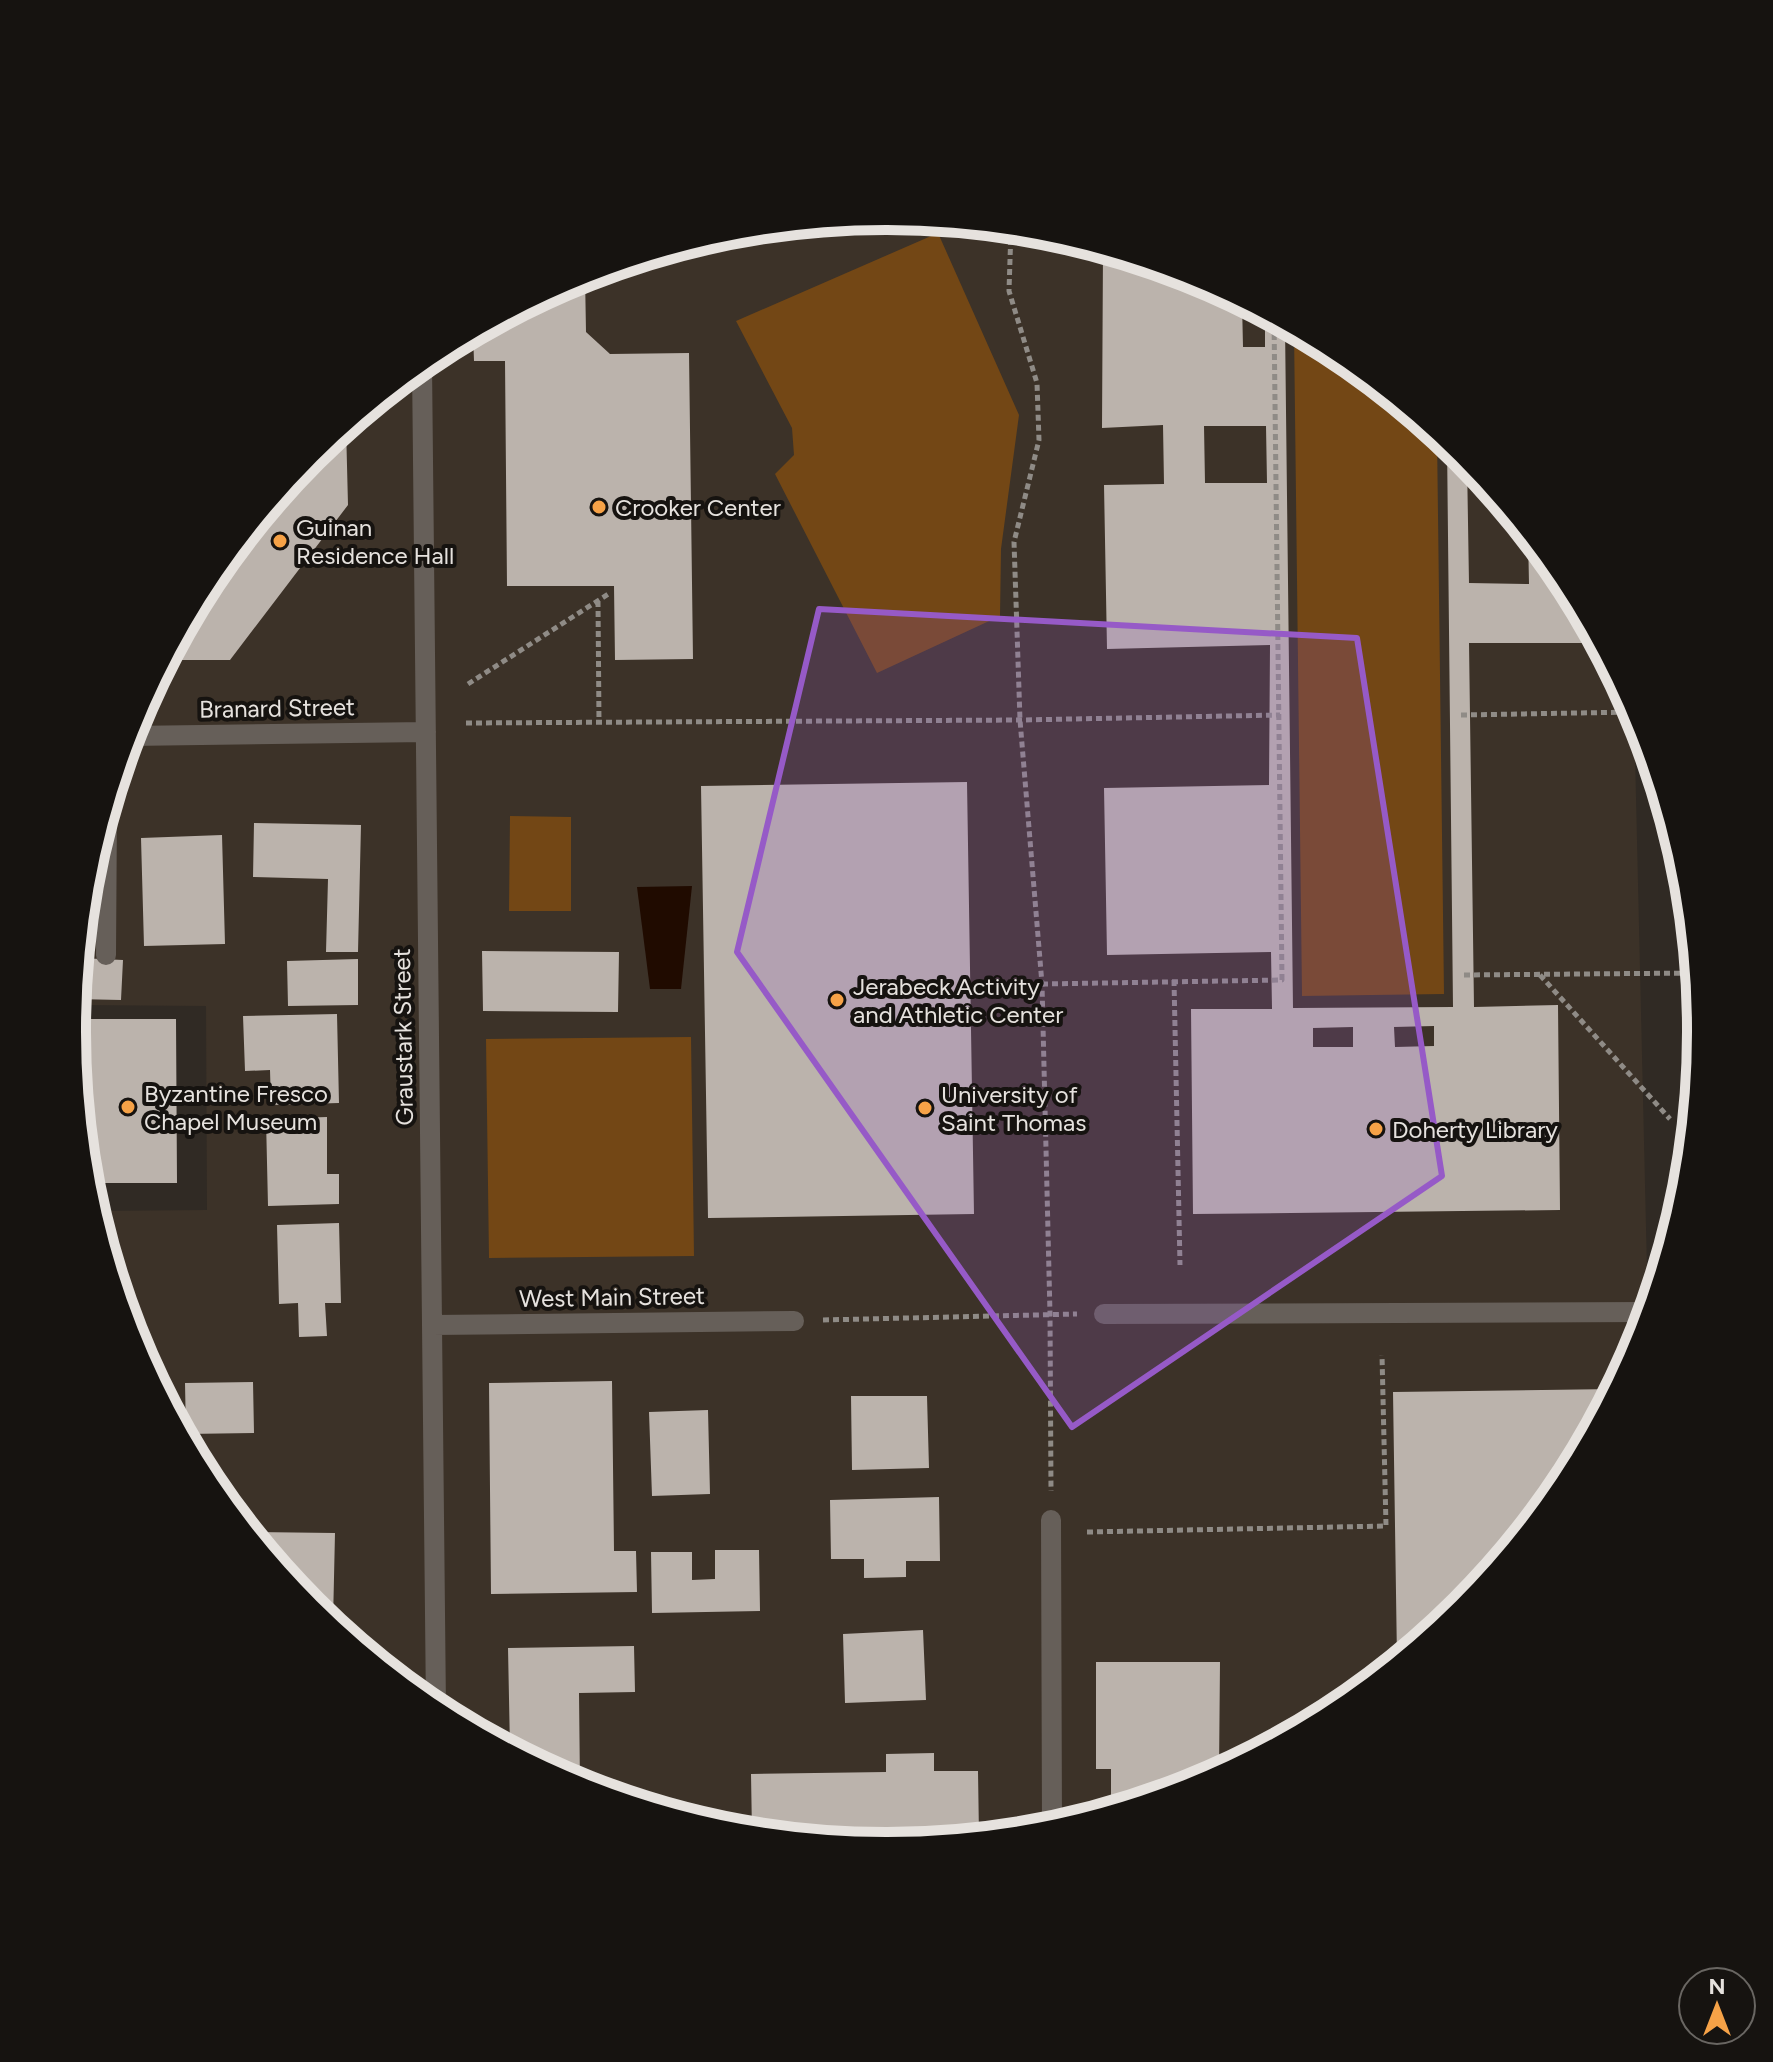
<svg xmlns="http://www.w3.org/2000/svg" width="1773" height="2062" font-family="Figtree,sans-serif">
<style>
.built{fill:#3c3228}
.green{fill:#734715}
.water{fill:#200b00}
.building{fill:#bbb3ac;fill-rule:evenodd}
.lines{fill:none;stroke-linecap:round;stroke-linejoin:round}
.path{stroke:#8f8b86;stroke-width:5;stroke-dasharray:6 4;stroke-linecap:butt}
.minor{stroke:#665f59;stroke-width:20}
.marked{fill:#965ac7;fill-opacity:0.2;stroke:#965ac7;stroke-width:6;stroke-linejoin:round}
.poi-dot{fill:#f6a247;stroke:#161310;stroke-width:3}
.labels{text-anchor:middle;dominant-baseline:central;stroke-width:8;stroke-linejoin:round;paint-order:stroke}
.poi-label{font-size:24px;fill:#e6e2de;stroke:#161310;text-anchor:start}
.street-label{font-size:24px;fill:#e6e2de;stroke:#161310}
.rim{fill:none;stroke:#e6e2de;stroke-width:10}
</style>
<rect width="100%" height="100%" fill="#302a24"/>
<path class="built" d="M887 217 1046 232 1199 279 1339 354 1463 455 1564 579 1634 711 1648 1313 1639 1343 1563 1484 1462 1607 1339 1708 1198 1784 1045 1830 886 1845 727 1830 574 1783 434 1708 310 1607 209 1483 134 1342 94 1211 207 1210 206 1006 75 1005 88 872 134 719 210 578 311 455 434 354 575 278 728 232Z"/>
<path class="green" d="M938 233 1019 415 1001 549 1000 616 877 673 775 474 794 455 792 428 736 321Z
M1294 330 1339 354 1437 435 1444 994 1302 996Z
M510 816 571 817V911H509Z
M691 1037 694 1256 489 1258 486 1039Z"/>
<path class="water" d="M692 886 681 989H650L637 887Z"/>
<path class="building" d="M1103 250 1199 279 1242 302 1243 347H1265V314L1285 325 1293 1008 1453 1007 1447 442 1467 461 1469 583 1529 584 1528 535 1564 579 1591 630V643H1469L1474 1007 1558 1005 1560 1210 1193 1214 1191 1009H1272L1271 952 1107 955 1104 788 1269 785 1270 645 1107 649 1104 485 1164 484 1163 425 1102 428ZM1204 426H1266L1267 483H1205ZM1434 1026V1046L1395 1047 1394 1027ZM1353 1027V1047H1313V1028Z
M585 275 586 332 610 354 689 353 693 659 615 660 614 586H507L505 361H474L473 333Z
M346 426 348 505 230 660H166L210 578 311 455Z
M967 782 974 1214 708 1218 701 786Z
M254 823 361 825 358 952H326L328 879 253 877Z
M222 835 225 944 144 946 141 838Z
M482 951 619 952 618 1012 483 1011Z
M79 958 123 960 121 1000 75 999Z
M358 959V1005L288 1006 287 961Z
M337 1014 339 1103 271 1105 270 1070 245 1071 243 1016Z
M73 1019H176L177 1183H87L72 1031Z
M327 1117V1174H339V1204L268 1206 266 1119Z
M339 1223 341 1303H325L327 1336 299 1337 298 1303 279 1304 277 1225Z
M612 1381 614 1551H636L637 1592 491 1594 489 1383Z
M253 1382 254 1433 186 1434 185 1383Z
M1615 1389 1563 1484 1462 1607 1397 1660 1393 1392Z
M851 1396H927L929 1468 852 1470Z
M708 1410 710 1494 652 1496 649 1412Z
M939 1497 940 1561H906V1577L864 1578V1559H831L830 1500Z
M249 1532 335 1533 333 1622H329L310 1607Z
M715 1550H759L760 1611 652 1613 651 1552H692V1580L715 1579Z
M923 1630 926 1700 845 1703 843 1634Z
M634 1646 635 1692 579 1693 580 1785 510 1749 508 1648Z
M1096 1662H1220L1219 1772 1198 1784 1095 1815V1805H1111V1769H1096Z
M934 1753V1771H978L979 1836 886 1845 752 1832 751 1774 886 1772V1754Z"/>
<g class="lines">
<path class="path" d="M1011 229 1009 291 1037 383 1039 440 1014 542 1020 720 1042 984 1050 1314 1051 1491
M598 601 599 723
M468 684 610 593
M1461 715 1635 712
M466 723 1020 720 1280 715
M1464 975 1695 973
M1540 975 1670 1119
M1174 980 1180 1265
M1042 984 1282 980 1274 319
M823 1320 1077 1314
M1087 1532 1386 1526 1382 1355"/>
<path class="minor" d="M422 364 436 1709
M129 736 426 732
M106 955 107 808
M1104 1314 1648 1312
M432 1325 794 1321
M1051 1520 1052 1828"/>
</g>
<path class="marked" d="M819 609 1357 638 1442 1176 1072 1427 737 952Z"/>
<g class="poi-dot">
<circle cx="599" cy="507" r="8"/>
<circle cx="280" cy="541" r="8"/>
<circle cx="837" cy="1000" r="8"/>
<circle cx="128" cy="1107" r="8"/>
<circle cx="925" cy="1108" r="8"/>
<circle cx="1376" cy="1129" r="8"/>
</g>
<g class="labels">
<g class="poi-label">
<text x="615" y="507">Crooker Center</text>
<text x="296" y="527">Guinan<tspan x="296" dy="28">Residence Hall</tspan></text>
<text x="853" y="986">Jerabeck Activity<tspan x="853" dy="28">and Athletic Center</tspan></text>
<text x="144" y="1093">Byzantine Fresco<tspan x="144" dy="28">Chapel Museum</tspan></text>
<text x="941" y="1094">University of<tspan x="941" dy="28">Saint Thomas</tspan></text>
<text x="1392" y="1129">Doherty Library</text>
</g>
<g class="street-label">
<text transform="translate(277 708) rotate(-1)">Branard Street</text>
<text transform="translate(403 1037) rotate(-91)">Graustark Street</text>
<text transform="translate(612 1297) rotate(-1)">West Main Street</text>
</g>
</g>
<path d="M0 0H1773V2062H0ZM886 230H887A800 800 0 0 1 1687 1030V1032A800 800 0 0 1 887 1832H886A800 800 0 0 1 86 1032V1030A800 800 0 0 1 886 230Z" fill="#161310" fill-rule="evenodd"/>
<path class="rim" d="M886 230H887A800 800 0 0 1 1687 1030V1032A800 800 0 0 1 887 1832H886A800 800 0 0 1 86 1032V1030A800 800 0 0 1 886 230Z"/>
<g transform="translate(1717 2006)"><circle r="38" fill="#161310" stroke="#696662" stroke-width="2"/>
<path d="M0-6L14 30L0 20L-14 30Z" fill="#f6a247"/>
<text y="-12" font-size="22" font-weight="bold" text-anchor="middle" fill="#e6e2de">N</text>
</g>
</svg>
